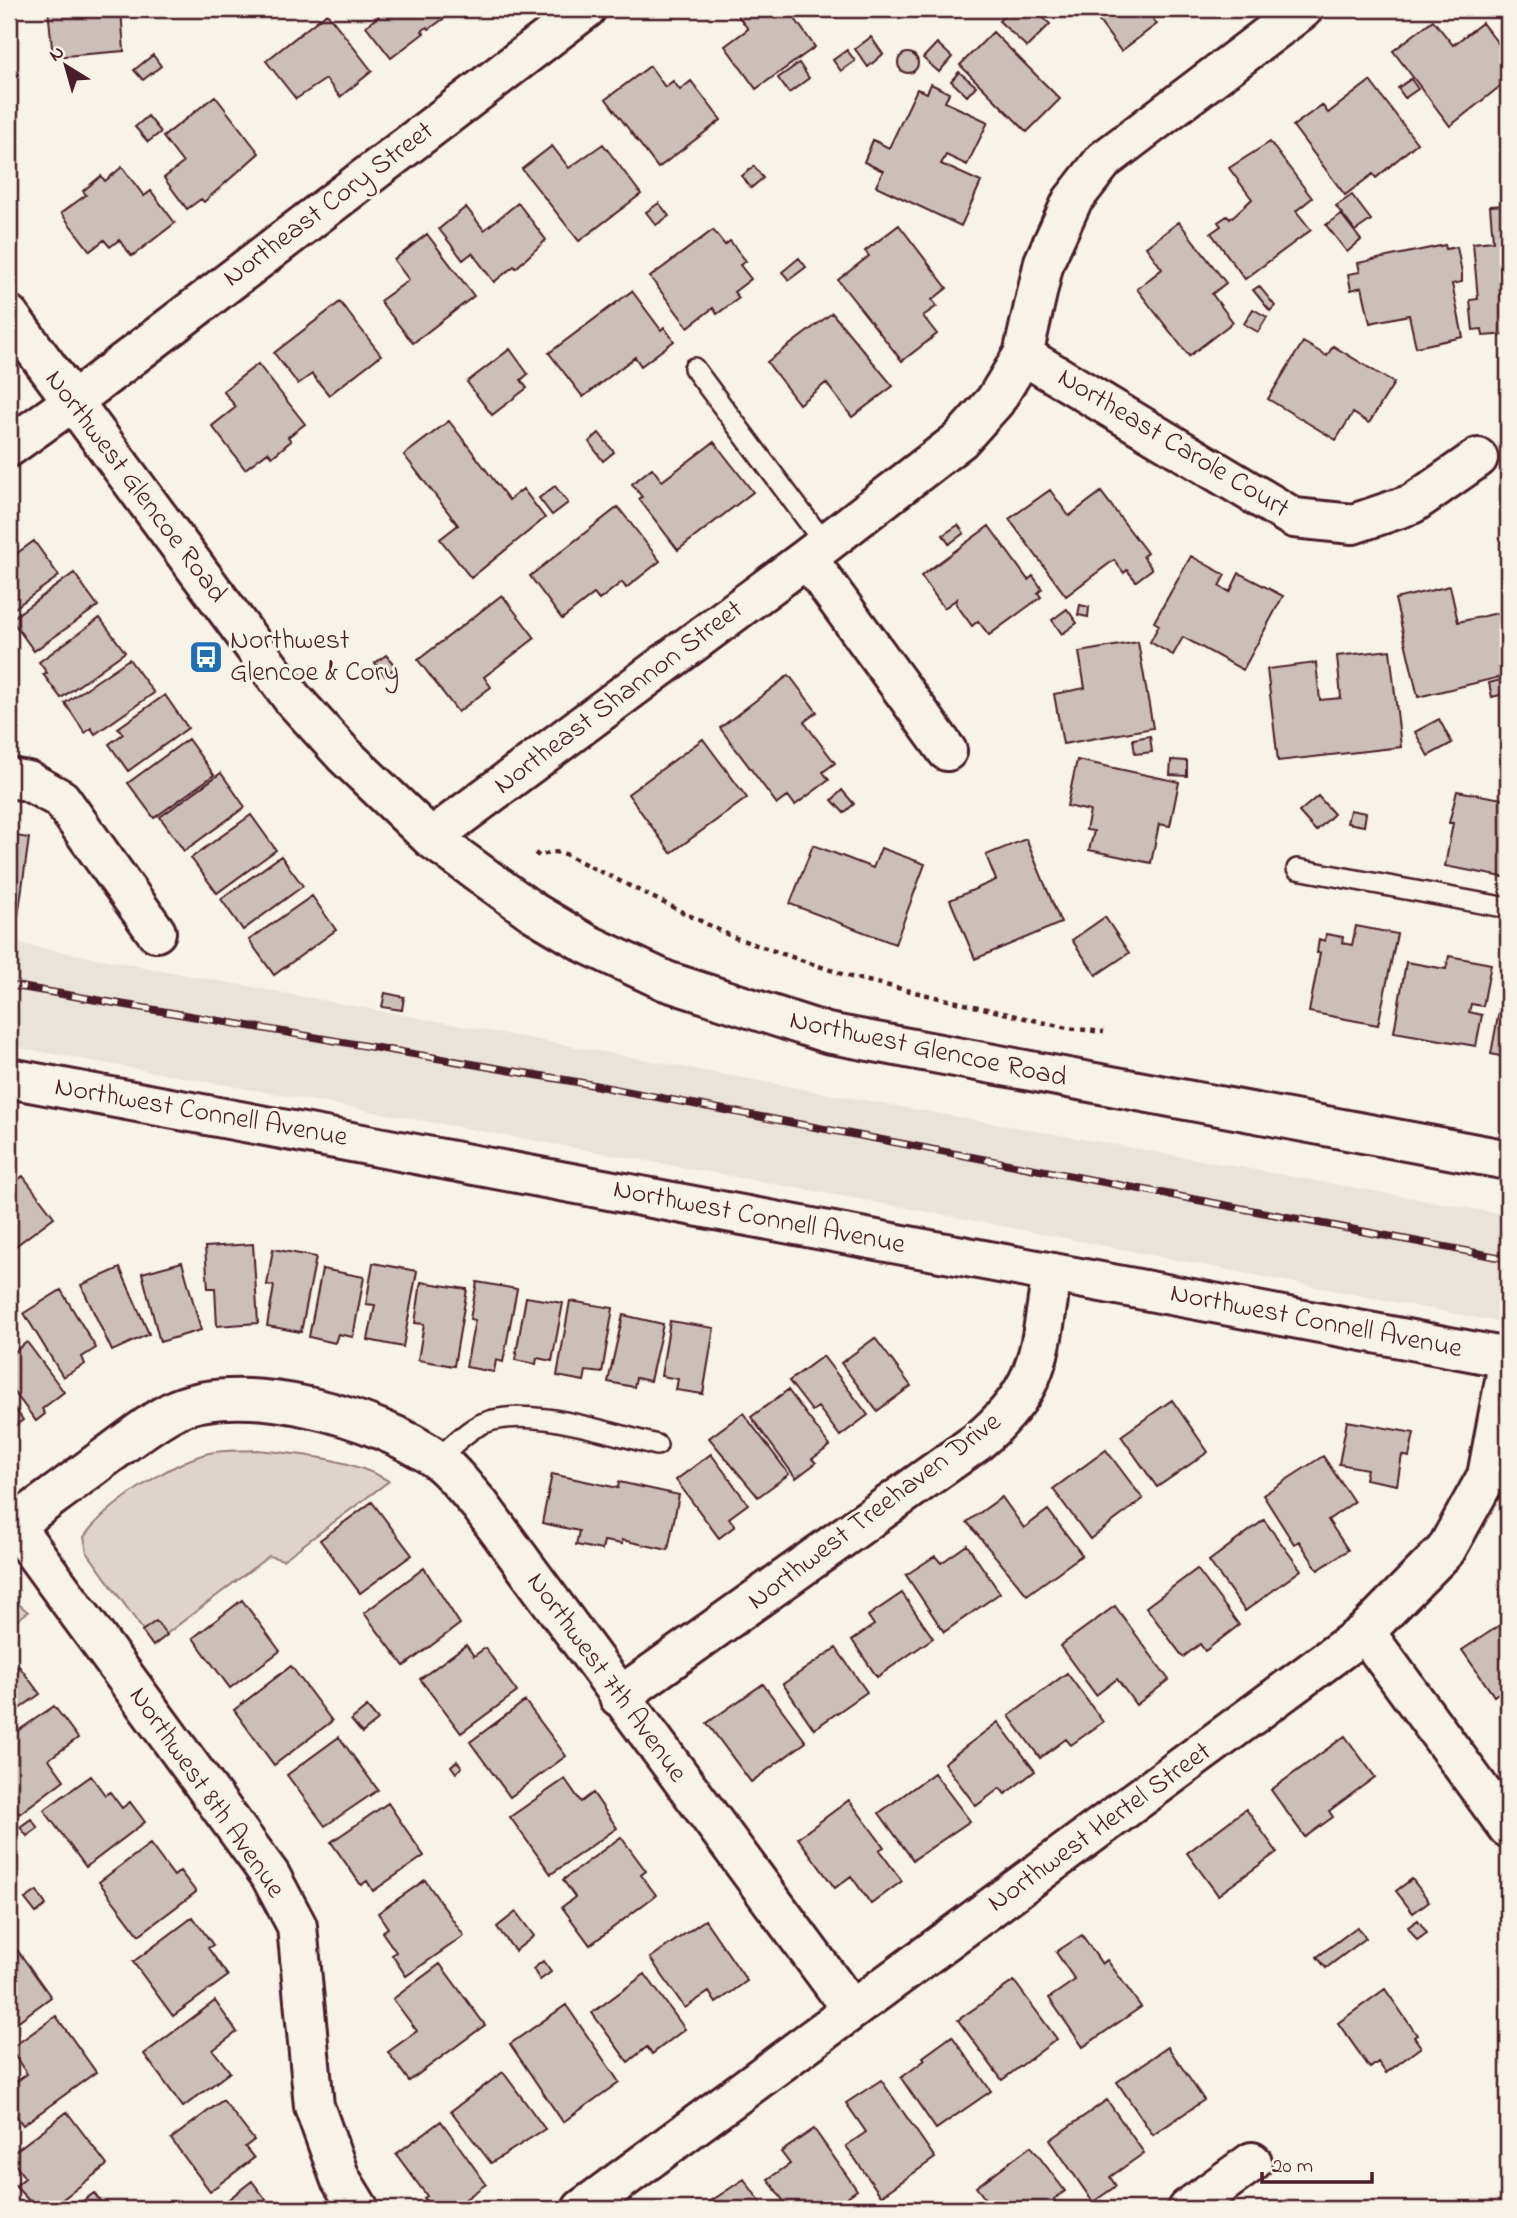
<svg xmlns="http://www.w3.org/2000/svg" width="1517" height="2218" font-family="'Indie Flower',sans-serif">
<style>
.built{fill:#eae3da}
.green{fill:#ded4cc;stroke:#947a7c;stroke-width:2}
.building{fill:#ccbfb9;stroke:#4a1f2b;stroke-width:2}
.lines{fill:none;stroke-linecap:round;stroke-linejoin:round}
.service-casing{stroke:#4a1f2b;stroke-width:24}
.minor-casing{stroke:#4a1f2b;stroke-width:44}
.tertiary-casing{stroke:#4a1f2b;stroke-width:44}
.primary-casing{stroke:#4a1f2b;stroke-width:44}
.path{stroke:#4a1f2b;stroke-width:4.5;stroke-dasharray:5 5;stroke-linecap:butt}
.service{stroke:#f7f3e8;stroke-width:19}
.minor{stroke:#f7f3e8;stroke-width:38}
.tertiary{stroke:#f7f3e8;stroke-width:38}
.primary{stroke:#f7f3e8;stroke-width:38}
.rail-casing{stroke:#4a1f2b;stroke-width:8}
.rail{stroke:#f7f3e8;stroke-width:5;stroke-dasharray:16;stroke-linecap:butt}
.labels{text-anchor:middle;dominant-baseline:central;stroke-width:6;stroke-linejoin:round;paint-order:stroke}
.street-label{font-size:28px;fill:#4a1f2b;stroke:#f7f3e8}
.poi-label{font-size:28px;fill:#4a1f2b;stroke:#f7f3e8;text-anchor:start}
</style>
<rect width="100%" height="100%" fill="#f7f3e8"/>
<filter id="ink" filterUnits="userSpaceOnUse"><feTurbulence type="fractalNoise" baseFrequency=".0143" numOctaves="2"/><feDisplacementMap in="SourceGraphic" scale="14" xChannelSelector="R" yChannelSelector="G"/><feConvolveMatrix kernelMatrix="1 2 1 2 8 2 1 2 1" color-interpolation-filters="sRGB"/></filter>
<g filter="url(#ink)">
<path class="built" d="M9 942 835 1095 1508 1215V1324L913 1209 9 1046Z"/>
<path class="green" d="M258 1450C303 1455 349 1458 389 1481L283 1560 269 1556 153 1644 87 1552 84 1537C106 1505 171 1463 209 1453 224 1450 242 1451 258 1450Z
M9 1596 28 1612 9 1626Z"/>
<path class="building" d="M48 9H121L124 51 53 57Z
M373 9H455L456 10 429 29 427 27 422 31 424 33 391 58 366 26 379 16Z
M733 9H788L815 47 756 89 725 46 748 29Z
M1010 9H1034L1050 24 1027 47 999 21Z
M1090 9H1145L1157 24 1121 51Z
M327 13 372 71 340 97 326 79 296 99 266 61Z
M1433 20 1453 45 1482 23 1508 56V80L1450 126 1393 51Z
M993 32 1060 99 1027 132 960 65Z
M871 37 883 54 868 67 855 49Z
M937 43 952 57 939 72 923 58Z
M847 50 855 61 841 71 833 60Z
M898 63a10 10 0 1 1 20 0a10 10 0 1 1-20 0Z
M153 55 161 66 143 80 134 70Z
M799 63 809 78 789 93 778 78Z
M650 66 665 87 673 81 680 90 691 81 721 120 658 168 606 99Z
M959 72 976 86 967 96 951 81Z
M1411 79 1418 89 1405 98 1398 88Z
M1370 81 1417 143 1376 178 1373 174 1345 195 1293 126 1322 105 1328 113Z
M931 84 949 93 945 102 988 122 967 165 946 155 941 164 981 182 961 226 876 186 883 171 864 162 873 140 889 148 917 89 927 93Z
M215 96 259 153 204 202 201 199 187 209 164 178 183 163 163 137Z
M148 116 161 132 148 142 135 127Z
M1270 142 1312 198 1296 211 1311 230 1245 279 1211 233 1221 226 1218 222 1227 216 1230 219 1252 199 1229 168Z
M603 144 641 194 579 241 522 169 552 146 569 168Z
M754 166 763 178 751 188 742 176Z
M122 167 144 196 151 191 175 223 132 256 119 240 110 247 104 240 90 251 61 213 86 195 83 191 101 176 105 181Z
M1352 195 1371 220 1355 231 1336 206Z
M518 203 546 240 516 268 514 266 494 282 472 253 463 260 439 229 466 207 484 230Z
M659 203 669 216 656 225 646 212Z
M1508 205V334L1483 336 1482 329 1473 330 1470 300 1478 299 1473 243 1493 241 1490 206Z
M1341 214 1361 240 1347 252 1326 225Z
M1179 222 1226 283 1212 294 1233 322 1189 356 1137 289 1162 269 1146 247Z
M899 225 947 288 932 300 937 306 923 316 937 334 902 361 838 280 869 256 865 251Z
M713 230 725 245 730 241 746 261 740 265 751 279 734 292 739 298 717 314 713 308 688 327 650 277Z
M427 234 474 296 413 343 380 301 409 280 394 260Z
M1445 245 1446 249 1457 247 1462 273V282L1452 284 1463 337 1416 347 1409 315 1370 323 1362 287 1351 290 1348 274 1360 272 1358 263Z
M799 258 806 267 789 280 782 272Z
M1259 286 1275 306 1270 311 1253 290Z
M632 291 661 330 664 327 674 341 641 366 635 357 583 397 549 353Z
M340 302 381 355 329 395 312 374 298 384 274 353Z
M1253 309 1267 317 1258 332 1244 324Z
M832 313 893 386 852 417 826 383 799 404 767 362Z
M1303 342 1327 356 1333 346 1394 383 1369 423 1353 413 1336 440 1268 399Z
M510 349 528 374 521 380 527 388 492 415 467 382Z
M258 364 305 424 288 437 291 441 272 457 268 452 245 469 212 426 236 407 223 391Z
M449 421 509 500 523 489 545 518 471 578 440 539 458 525 404 455Z
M599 433 614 452 603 461 589 442Z
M714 442 753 492 678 550 639 499 642 497 632 484 652 468 662 481Z
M555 486 568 503 552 515 539 498Z
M1050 490 1069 516 1101 492 1147 553 1143 556 1152 569 1136 581 1127 570 1124 573 1114 560 1066 596 1009 519Z
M618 507 660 561 626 588 622 582 599 600 594 594 562 619 530 576Z
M958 525 964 533 949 544 943 535Z
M989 526 1028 580 1033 576 1042 589 1038 593 1041 597 989 635 978 621 972 626 956 604 957 599 944 608 921 576Z
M34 541 59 576 9 612V559Z
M1191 556 1225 575 1219 586 1230 592 1239 573 1283 596 1243 670 1183 637 1173 655 1150 642 1159 625 1154 622Z
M74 573 98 606 34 651 11 619Z
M1450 586 1458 622 1498 613 1508 658V675L1418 697 1395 599Z
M502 595 535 638 484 677 491 687 458 712 418 660Z
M1080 605 1089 607 1088 617 1078 615Z
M1067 609 1077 623 1062 634 1052 620Z
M100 618 125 652 61 698 43 674 47 673 39 662Z
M1138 642 1153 728 1063 744 1054 694 1085 688 1079 652Z
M1390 650 1401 747 1278 761 1267 669 1316 663 1320 700 1341 698 1337 656Z
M386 655 396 667 385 676 375 663Z
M129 659 154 693 95 734 91 728 85 733 65 703Z
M789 675 817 712 804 722 835 763 823 772 829 780 795 805 788 796 777 804 720 728Z
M1508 678V693L1492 697 1489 683Z
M165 695 188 728 128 771 109 744 123 734 118 728Z
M1439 719 1452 743 1428 756 1415 732Z
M1150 736 1152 752 1135 754 1133 739Z
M188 739 214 775 154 818 128 783Z
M703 739 747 798 671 853 628 794Z
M1077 760 1179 782 1170 826 1159 824 1151 863 1089 850 1094 831 1086 830 1090 811 1067 806Z
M1171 760 1187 761V776L1170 775Z
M221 773 245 807 184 851 160 817Z
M842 790 854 804 844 813 832 800Z
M1457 791 1508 800V878L1445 866 1453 823H1449Z
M1318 796 1334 814 1316 831 1299 812Z
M1350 810 1366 813 1364 826 1347 823Z
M251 815 276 850 217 893 191 858Z
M9 835 29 838 18 917 9 916Z
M1026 839 1061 923 975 959 950 900 996 880 986 855Z
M813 845 873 868 881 848 925 864 895 944 790 904Z
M281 856 303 886 243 930 221 899Z
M312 896 336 930 274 975 249 940Z
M1105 917 1129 953 1096 975 1072 940Z
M1356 926 1397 934 1378 1025 1309 1012 1320 953H1317L1319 939 1325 941 1326 934 1343 937 1342 943 1352 945Z
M1449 956 1491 964 1483 1006 1471 1004 1469 1012 1482 1015 1476 1046 1394 1032 1406 962 1446 969Z
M1506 973H1508V1058L1491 1054Z
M385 993 404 997 402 1010 382 1007Z
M23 1176 54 1217 9 1251V1187Z
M253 1244 258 1323 217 1326 215 1288H208L205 1247Z
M273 1249 316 1257 301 1332 267 1326 274 1286 267 1285Z
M182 1262 201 1330 160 1342 142 1273Z
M373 1263 417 1271 403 1347 368 1340 375 1305 366 1304Z
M120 1268 149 1334 112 1351 81 1285Z
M322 1269 364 1277 353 1337 338 1334 335 1343 309 1337Z
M421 1282 467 1289 454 1366 418 1360 424 1324 415 1323Z
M477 1282 517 1289 503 1362 496 1360 494 1372 466 1367 475 1320 470 1319Z
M61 1290 96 1348 82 1357 85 1364 63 1377 24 1313Z
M526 1297 563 1303 552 1361 537 1358 536 1364 515 1360Z
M570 1301 613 1308 602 1373 586 1371 584 1381 557 1376Z
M623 1315 663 1324 650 1381 636 1378 634 1387 608 1382Z
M670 1321 714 1328 703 1394 676 1390 678 1379 661 1376Z
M875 1338 911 1386 877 1411 841 1363Z
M27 1342 64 1392 42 1409 45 1414 36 1421 9 1385V1356Z
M823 1356 868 1415 840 1436 818 1407 812 1411 789 1381Z
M788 1390 830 1446 812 1459 816 1463 796 1478 751 1417Z
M9 1400 23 1420 9 1430Z
M1172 1400 1208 1452 1157 1487 1121 1436Z
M743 1413 789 1474 758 1497 709 1438Z
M1347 1421 1414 1433 1409 1457 1402 1455 1397 1485 1365 1479 1367 1469 1339 1464Z
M1106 1450 1143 1499 1090 1539 1053 1489Z
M711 1454 748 1504 729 1518 735 1526 719 1538 676 1480Z
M1323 1456 1354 1502 1328 1520 1348 1550 1318 1570 1299 1541 1294 1544 1263 1495Z
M552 1474 618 1488 619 1482 679 1495 668 1550 622 1540V1544L604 1541 602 1550 576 1545 579 1531 542 1523Z
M1002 1497 1024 1528 1048 1510 1082 1555 1027 1595 967 1522Z
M372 1502 412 1555 360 1593 320 1540Z
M1264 1520 1301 1570 1245 1611 1209 1561Z
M967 1545 1000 1593 944 1632 906 1575 935 1556 941 1563Z
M424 1568 460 1624 404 1666 364 1613Z
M1197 1569 1239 1625 1205 1651 1200 1644 1183 1657 1146 1607Z
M902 1593 933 1638 877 1677 852 1640 874 1625 868 1616Z
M242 1600 280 1651 230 1688 193 1638Z
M1115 1606 1169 1680 1136 1705 1117 1679 1096 1695 1060 1646Z
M1508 1620V1686L1494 1696 1462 1650Z
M156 1621 167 1635 153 1646 142 1631Z
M466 1645 474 1656 485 1648 517 1692 461 1733 420 1679Z
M836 1648 867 1692 814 1729 783 1684Z
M19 1666 40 1694 9 1716V1669L11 1672Z
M291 1666 332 1721 274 1765 234 1710Z
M1067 1673 1103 1722 1071 1745 1066 1739 1040 1758 1009 1716Z
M763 1684 806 1742 751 1782 707 1723Z
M525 1701 566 1756 510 1797 470 1742Z
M54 1706 78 1738 49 1759 64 1780 19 1814 9 1800V1737Z
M367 1707 378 1720 362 1733 351 1720Z
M998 1722 1035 1771 1005 1794 1000 1788 976 1806 944 1763Z
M1345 1736 1375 1777 1329 1811 1333 1817 1305 1837 1271 1790Z
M339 1737 378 1790 325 1826 287 1775Z
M457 1761 462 1767 456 1773 451 1766Z
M934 1773 970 1821 913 1860 879 1813Z
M91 1776 105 1795 110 1792 122 1808 130 1802 145 1822 86 1867 44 1810Z
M565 1779 581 1802 593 1793 617 1828 551 1874 510 1817Z
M849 1800 884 1847 879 1850 902 1881 871 1904 851 1876 835 1888 798 1838Z
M388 1803 424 1856 373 1891 367 1881 361 1885 331 1842Z
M1246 1809 1277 1852 1218 1895 1187 1853Z
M31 1819 38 1828 27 1836 20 1827Z
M621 1837 646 1871 641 1875 656 1895 590 1945 562 1907 575 1897 563 1880Z
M150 1844 174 1876 180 1871 196 1892 139 1935 99 1882Z
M1412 1879 1429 1901 1413 1913 1396 1891Z
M425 1880 464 1936 406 1976 392 1955 396 1952 382 1932 388 1928 378 1913Z
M37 1891 46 1905 36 1913 25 1899Z
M516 1912 534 1936 515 1951 497 1927Z
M193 1917 213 1945 208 1948 228 1976 173 2016 133 1962Z
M705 1920 747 1981 716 2003 709 1992 685 2008 650 1958Z
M1418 1920 1427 1933 1417 1940 1408 1927Z
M1357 1927 1366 1938 1326 1968 1317 1957Z
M1082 1935 1102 1964 1107 1960 1141 2007 1083 2047 1049 1998 1075 1980 1056 1952Z
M13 1944 51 1997 9 2028V1946Z
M543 1961 551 1972 540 1980 533 1969Z
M440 1964 485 2025 409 2081 388 2052 417 2031 393 1999Z
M645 1974 685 2029 652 2054 647 2047 628 2062 592 2013Z
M1014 1981 1057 2039 1002 2080 958 2020Z
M1385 1989 1417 2035 1414 2037 1421 2047 1386 2073 1378 2062 1370 2068 1338 2023Z
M215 2001 237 2032 213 2050 230 2072 183 2107 144 2054Z
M566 2005 619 2082 563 2122 510 2044Z
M56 2016 96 2072 23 2125 9 2106V2087L27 2074 10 2049Z
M952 2036 991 2091 936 2129 901 2078 925 2060 923 2057Z
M1168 2047 1204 2100 1153 2135 1117 2082Z
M503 2072 545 2129 491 2163 451 2111Z
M881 2080 935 2158 881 2196 846 2146 866 2132 846 2103Z
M223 2100 254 2140 245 2147 254 2158 210 2191 171 2139Z
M1107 2100 1144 2153 1110 2177 1116 2186 1093 2202 1050 2140Z
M67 2112 107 2165 50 2209H37L15 2186 25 2178 9 2156Z
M441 2121 486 2184 452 2209H432L424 2198 427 2196 396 2154Z
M814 2129 857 2190 830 2209H789L768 2179 790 2164 781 2152Z
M1031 2146 1065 2191 1054 2199 1058 2206 1054 2209H993L976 2187Z
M744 2179 765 2209H717L711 2201Z
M252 2181 273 2209H216Z
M94 2193 106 2209H72Z
M966 2202 970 2209H956Z"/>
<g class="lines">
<g class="service-casing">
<path id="service" d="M694 368 825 544
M1297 869 1508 908
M437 1459C449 1449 461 1436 474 1428 517 1400 610 1434 657 1445"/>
</g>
<g class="minor-casing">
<path id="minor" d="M1023 355 1294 518 1353 524 1412 504 1478 458
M72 402 586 9
M807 558 947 751
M9 778 28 781 61 799 156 932
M431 838 807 558 960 440 995 401 1023 355 1044 262 1072 201 1104 160 1303 9
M14 1525 270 1875 297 1926 314 2106 340 2178 359 2209
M9 1529C41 1505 74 1481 107 1456 129 1440 152 1421 177 1409 245 1380 378 1417 436 1459 452 1470 466 1490 480 1505L852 2010
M1365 1632 1508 1828
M619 1697 977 1442C1043 1387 1039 1352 1052 1273
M582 2209 1365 1632 1446 1550 1487 1476 1508 1364
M1187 2209 1252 2162"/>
</g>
<g class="tertiary-casing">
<path id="tertiary" d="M9 447 72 402
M9 1078 1508 1358"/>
</g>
<g class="primary-casing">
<path id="primary" d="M9 315 292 698 344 755 431 838 533 912 587 944 666 981 827 1033 1508 1160"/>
</g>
<path class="path" d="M535 853 539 856 552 852 563 853 733 937 851 977 1067 1028 1104 1032"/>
<use href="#service" class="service"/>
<use href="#minor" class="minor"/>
<use href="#tertiary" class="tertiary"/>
<use href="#primary" class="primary"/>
<g class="rail-casing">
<path id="rail" d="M9 985 583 1083 1508 1259"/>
</g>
<use href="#rail" class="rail"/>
</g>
</g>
<defs>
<g id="bus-square" transform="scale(1.75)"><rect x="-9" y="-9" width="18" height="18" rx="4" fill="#1f6fb2" stroke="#f7f3e8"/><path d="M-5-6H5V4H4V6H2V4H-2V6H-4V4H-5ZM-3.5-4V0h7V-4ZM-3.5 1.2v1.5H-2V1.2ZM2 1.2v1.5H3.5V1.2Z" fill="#fff"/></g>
</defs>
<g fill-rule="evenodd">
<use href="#bus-square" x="206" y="657"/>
</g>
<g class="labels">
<g class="street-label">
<text transform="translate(329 205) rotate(-37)">Northeast Cory Street</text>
<text transform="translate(1173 444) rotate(31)">Northeast Carole Court</text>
<text transform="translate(135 487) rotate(53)">Northwest Glencoe Road</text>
<text transform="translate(619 698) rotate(-37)">Northeast Shannon Street</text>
<text transform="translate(928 1050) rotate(12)">Northwest Glencoe Road</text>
<text transform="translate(201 1113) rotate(10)">Northwest Connell Avenue</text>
<text transform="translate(759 1218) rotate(11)">Northwest Connell Avenue</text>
<text transform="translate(1316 1322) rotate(11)">Northwest Connell Avenue</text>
<text transform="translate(875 1512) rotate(-37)">Northwest Treehaven Drive</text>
<text transform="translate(606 1678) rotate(54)">Northwest 7th Avenue</text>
<text transform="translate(206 1793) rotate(55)">Northwest 8th Avenue</text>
<text transform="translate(1100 1828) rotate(-36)">Northwest Hertel Street</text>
</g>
<g class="poi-label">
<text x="230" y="641">Northwest<tspan x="230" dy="32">Glencoe &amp; Cory</tspan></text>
</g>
</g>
<rect width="1517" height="2218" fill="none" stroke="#f7f3e8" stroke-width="35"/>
<rect x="18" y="18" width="1482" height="2183" fill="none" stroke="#4a1f2b" stroke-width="2.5" filter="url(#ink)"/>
<g transform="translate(66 66) rotate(323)" stroke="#f7f3e8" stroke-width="5" paint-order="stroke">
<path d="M0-5L12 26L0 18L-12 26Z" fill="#4a1f2b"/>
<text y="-10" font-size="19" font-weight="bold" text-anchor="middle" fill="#4a1f2b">N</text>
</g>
<path d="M1262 2172v10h110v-10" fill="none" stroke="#4a1f2b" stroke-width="3.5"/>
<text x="1272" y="2172" font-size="21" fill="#4a1f2b" stroke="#f7f3e8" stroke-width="5" paint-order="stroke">20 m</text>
</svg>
